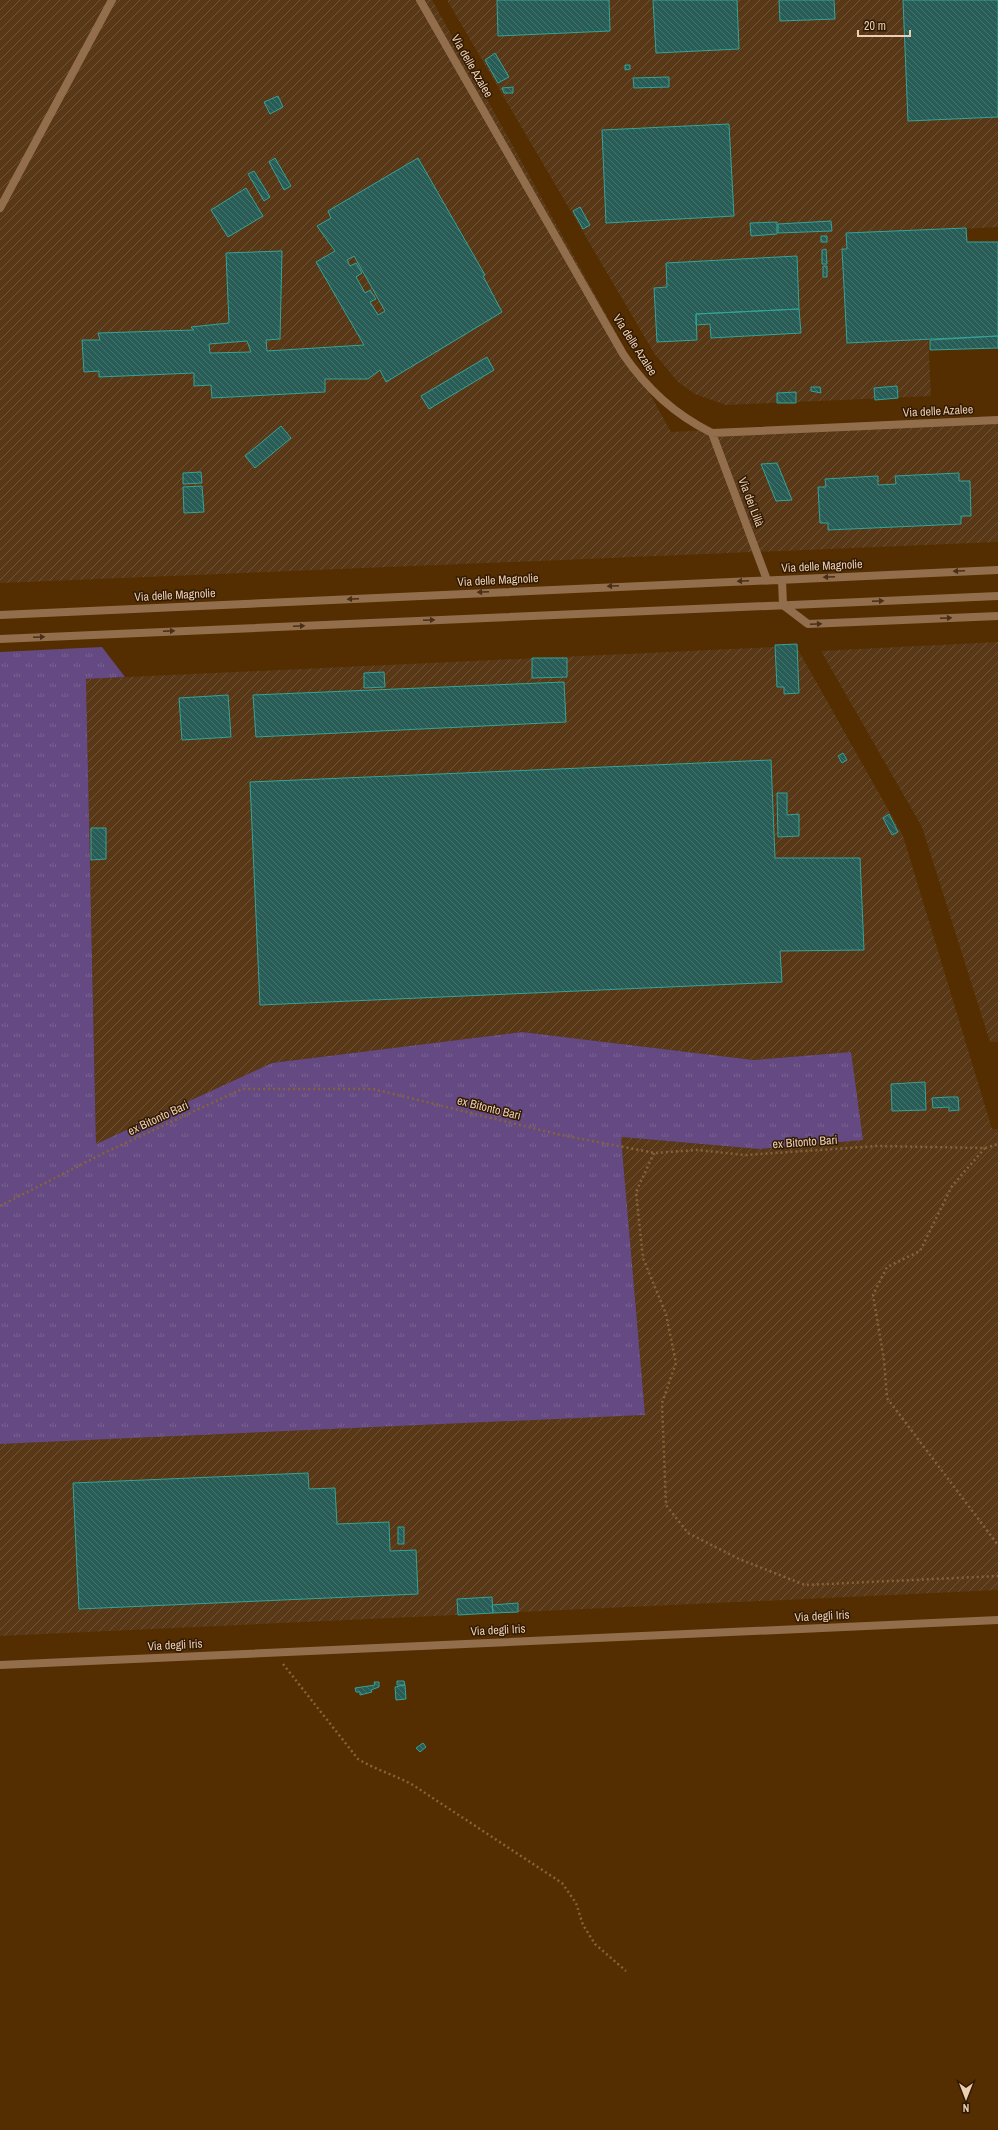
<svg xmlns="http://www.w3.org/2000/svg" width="998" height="2130" font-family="'Archivo Narrow',sans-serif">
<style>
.industrial{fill:url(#industrial-furrows)}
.grass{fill:url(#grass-tufts)}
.building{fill:url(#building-back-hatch);stroke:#34a397;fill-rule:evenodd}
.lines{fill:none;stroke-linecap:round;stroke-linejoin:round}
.path{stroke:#87633b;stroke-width:2.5;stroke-dasharray:2 3;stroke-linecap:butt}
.service{stroke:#926e4d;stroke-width:8}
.minor{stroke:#926e4d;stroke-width:8}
.tertiary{stroke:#926e4d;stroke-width:8}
.oneway{fill:#482f16}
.labels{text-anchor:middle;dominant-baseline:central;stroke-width:3;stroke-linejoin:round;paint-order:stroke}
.street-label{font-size:12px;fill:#ecceb2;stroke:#301a03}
</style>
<defs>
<pattern id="industrial-furrows" width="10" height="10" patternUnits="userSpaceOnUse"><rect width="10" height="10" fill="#583816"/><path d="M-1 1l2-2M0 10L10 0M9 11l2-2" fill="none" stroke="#705436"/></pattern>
<pattern id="grass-tufts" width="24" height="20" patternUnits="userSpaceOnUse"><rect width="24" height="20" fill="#644982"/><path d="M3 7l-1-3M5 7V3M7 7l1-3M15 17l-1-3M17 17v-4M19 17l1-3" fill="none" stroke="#7a6291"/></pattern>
<pattern id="building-back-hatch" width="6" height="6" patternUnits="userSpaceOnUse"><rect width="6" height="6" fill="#285d57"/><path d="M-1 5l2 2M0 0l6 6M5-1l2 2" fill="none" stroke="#47736d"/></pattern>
</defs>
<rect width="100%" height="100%" fill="#542e00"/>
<path class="industrial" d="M0 0H432L671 432 998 416V542L0 583Z
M447 0H998V227L923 231 931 396 726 405 695 394 678 382 654 353Z
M998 642V1042H990L922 827 821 651Z
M796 646 903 836 992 1129H998V1590L0 1636V1444L644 1415 621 1137 759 1149 850 1052 754 1060 522 1032 272 1063 96 1144 86 679Z"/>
<path class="grass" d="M102 647 125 677 86 679 96 1144 272 1063 522 1032 754 1060 851 1052 863 1140 759 1149 621 1137 645 1415 0 1444V652Z"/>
<path class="building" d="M497 0H609L610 31 498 36Z
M653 0H737L739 49 656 53Z
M779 0H834L835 19 780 21Z
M903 0H998V117L908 121Z
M495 53 509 77 498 83 485 60Z
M625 65H630V69L625 70Z
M669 77V87L634 88 633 78Z
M513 87V93H504L502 88Z
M278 96 283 107 270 114 264 102Z
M729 124 734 216 606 223 602 130Z
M275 158 291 186 284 190 269 162Z
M418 158 485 275 483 276 502 312 386 382 380 370 368 379H325V392L212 398 211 385 194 386V373L99 377V371L84 372 82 340H100L98 333 194 330 191 327 229 323 226 253 282 251 280 339 266 340 267 351 364 345 316 262 335 251 317 226 331 218 328 211ZM354 256 385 311 378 315 370 302 376 299 370 290 365 293 356 277 362 273 356 263 350 266 347 260ZM247 341 251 352 210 353 209 344Z
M254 171 270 197 264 201 248 174Z
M246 188 263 216 228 237 211 210Z
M580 207 590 225 583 229 573 211Z
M831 221 832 231 778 233V224Z
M777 222V234L751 236 750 223Z
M966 228 967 242H998V336L847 343 842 249H847L846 233Z
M821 236H827V242H821Z
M826 249 827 264H822V250Z
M797 256 799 309 696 314 697 340 657 342 654 288 667 287 666 263Z
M823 266H827V277H823Z
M799 309 801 333 711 338 710 324 696 325V314Z
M998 336V348L930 350V340Z
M487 357 494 370 429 409 421 396Z
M897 386 898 398 875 400 874 388Z
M811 387H820L821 393 811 391Z
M796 392V403H777V393Z
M281 426 291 438 255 468 245 456Z
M777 463 792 500 776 501 761 464Z
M201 472 202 483 183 484V473Z
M959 473V481H970L971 516H961V524L828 530V523H820L818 487H826L825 479 878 476V485L896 484 895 476Z
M202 486 204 512 184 513 183 487Z
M797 644 799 693 784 694V687H777L775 645Z
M532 658H567V677L532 678Z
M384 672 385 687 364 688V673Z
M564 682 566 722 256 737 253 695Z
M228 695 231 737 182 740 179 698Z
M843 753 847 760 842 763 838 756Z
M771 760 775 858H860L864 950 780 951 782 982 260 1005 250 782Z
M777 793H787V815L799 814V836L778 837Z
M889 814 898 832 892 835 883 818Z
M91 828H106V859L91 860Z
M925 1082 926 1110 892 1111 891 1084Z
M949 1097H958L959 1110 949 1111V1107L933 1108 932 1098Z
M308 1473 309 1489 335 1488 337 1524 389 1522 390 1551 416 1550 418 1594 79 1609 73 1483Z
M398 1527H404V1544H398Z
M492 1597 493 1613 458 1615 457 1599Z
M518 1603V1612L493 1613 492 1605Z
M397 1681H404L405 1685H397Z
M374 1682H379V1687L371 1690 372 1692 360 1695V1692H356L355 1688 375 1685Z
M405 1685 406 1699 396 1700 395 1687Z
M423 1743 426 1747 420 1752 416 1748Z"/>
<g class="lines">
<path class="path" d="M985 1148 952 1186 920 1251 887 1267 873 1295 884 1360 887 1398 998 1545
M654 1153 636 1192 643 1258 666 1314 676 1363 662 1403 666 1505 688 1533 739 1559 805 1585 998 1576
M0 1206 102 1154 242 1089H373L561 1135 655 1153 697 1150 746 1155 877 1146 985 1148 998 1144
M283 1664 358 1759C376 1770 395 1775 413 1785L562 1883 576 1903 583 1925 595 1944 626 1971"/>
<path class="service" d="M783 605 808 624 998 616"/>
<path class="minor" d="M420 0 623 354C647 389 674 414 712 433L998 420
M0 208 112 0
M712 433 767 580"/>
<path class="tertiary" d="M782 580 783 605
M0 615 998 570
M0 639 998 596
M0 1665 998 1620"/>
</g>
<defs><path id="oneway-solid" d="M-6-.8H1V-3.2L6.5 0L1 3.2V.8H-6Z"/></defs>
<g class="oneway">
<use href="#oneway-solid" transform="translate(959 571) rotate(177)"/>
<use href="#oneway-solid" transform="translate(829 577) rotate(177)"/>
<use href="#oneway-solid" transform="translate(743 581) rotate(178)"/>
<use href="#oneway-solid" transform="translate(613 586) rotate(178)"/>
<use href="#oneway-solid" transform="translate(483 592) rotate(177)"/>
<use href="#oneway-solid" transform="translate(353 599) rotate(177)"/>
<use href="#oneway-solid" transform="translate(878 601) rotate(-2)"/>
<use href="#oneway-solid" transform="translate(946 618) rotate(-3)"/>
<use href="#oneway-solid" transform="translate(429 620) rotate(-2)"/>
<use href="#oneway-solid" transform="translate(816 624) rotate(-3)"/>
<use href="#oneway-solid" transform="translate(299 626) rotate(-2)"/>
<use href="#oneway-solid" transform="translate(169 631) rotate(-2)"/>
<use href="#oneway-solid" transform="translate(39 637) rotate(-2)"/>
</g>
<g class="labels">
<g class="street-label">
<text transform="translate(472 66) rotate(60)">Via delle Azalee</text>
<text transform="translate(635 345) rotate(57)">Via delle Azalee</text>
<text transform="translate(938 411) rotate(-3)">Via delle Azalee</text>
<text transform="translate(751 502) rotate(69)">Via dei Lillà</text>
<text transform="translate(822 566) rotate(-3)">Via delle Magnolie</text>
<text transform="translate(498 580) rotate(-3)">Via delle Magnolie</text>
<text transform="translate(175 595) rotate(-3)">Via delle Magnolie</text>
<text transform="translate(489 1108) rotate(14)">ex Bitonto Bari</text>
<text transform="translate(158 1118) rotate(-25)">ex Bitonto Bari</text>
<text transform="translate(805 1142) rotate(-4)">ex Bitonto Bari</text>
<text transform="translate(822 1616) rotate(-3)">Via degli Iris</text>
<text transform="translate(498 1630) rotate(-3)">Via degli Iris</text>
<text transform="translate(175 1645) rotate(-3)">Via degli Iris</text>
</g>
</g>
<g transform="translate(966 2098) rotate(180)" stroke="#301a03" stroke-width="3" paint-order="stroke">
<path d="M0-3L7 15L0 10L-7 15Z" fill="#ecceb2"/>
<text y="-6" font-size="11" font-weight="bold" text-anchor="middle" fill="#ecceb2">N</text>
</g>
<path d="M858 30v6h52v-6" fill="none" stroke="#ecceb2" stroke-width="2"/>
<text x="864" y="30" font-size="12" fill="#ecceb2" stroke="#301a03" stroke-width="3" paint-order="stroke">20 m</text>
</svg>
